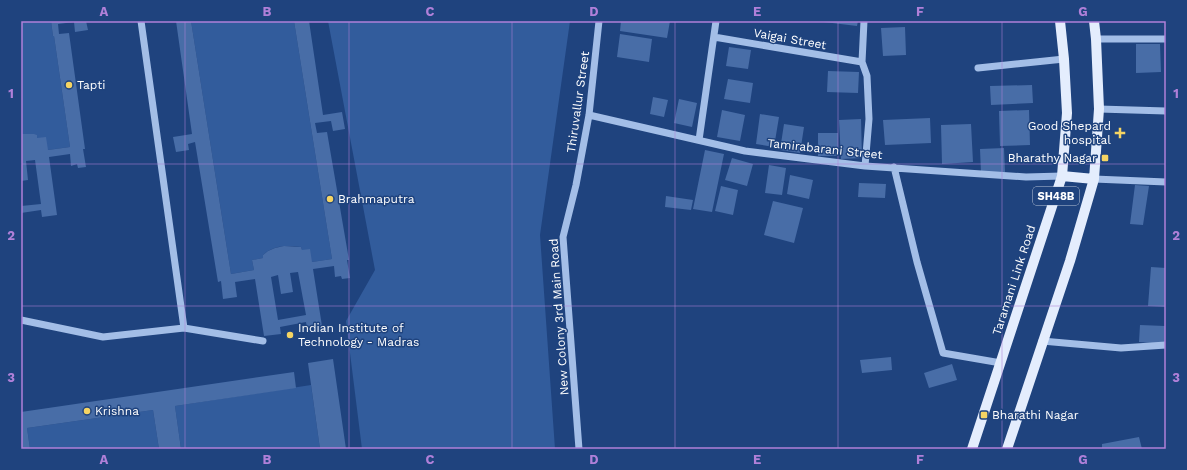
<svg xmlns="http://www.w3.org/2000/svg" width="1187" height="470" font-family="'Work Sans',sans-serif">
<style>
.green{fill:#325c9c}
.building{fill:#486da7;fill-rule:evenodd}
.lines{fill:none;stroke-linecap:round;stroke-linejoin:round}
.minor{stroke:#a3bee7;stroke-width:7}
.major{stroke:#e4edfd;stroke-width:10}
.grid{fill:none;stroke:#b080d9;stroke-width:1;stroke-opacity:0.55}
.poi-dot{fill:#f5d463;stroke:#1f437e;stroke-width:1.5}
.labels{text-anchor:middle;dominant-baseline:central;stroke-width:3;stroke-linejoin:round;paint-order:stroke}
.shield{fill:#1f437e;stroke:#bcc7d8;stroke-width:1}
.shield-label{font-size:11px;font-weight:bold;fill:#fff}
.street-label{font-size:12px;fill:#fff;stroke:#1f437e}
.poi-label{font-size:12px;fill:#fff;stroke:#1f437e;text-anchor:start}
.neatline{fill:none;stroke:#b080d9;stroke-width:1.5}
.grid-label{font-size:13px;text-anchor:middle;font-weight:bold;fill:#b080d9}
</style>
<rect width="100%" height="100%" fill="#1f437e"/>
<path class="green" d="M21 21H51L53 36H54L70 147 48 150 37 138V135L21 134Z
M191 21H294L332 259 312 262 302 250 301 247C288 245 273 245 263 255V258L252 260 254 270 231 274Z
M328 21H570L540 235 555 449H362L346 321 375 270Z
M311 385 320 449H181L175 406Z
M153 410 159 449H30L27 428Z"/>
<path class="building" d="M51 21H86L88 30 75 32 74 22 58 24 59 34 69 33 85 149H83L86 167 78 168 77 164 71 166 70 154 49 157 57 215 42 217 41 210 21 213V206L41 204 35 160 26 161 28 180 21 181V134H34L37 135V138L46 137 48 150 70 147 54 36H53Z
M176 21H191L231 274 254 270 252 260 263 258V255L268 251 275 248 284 246 301 247 302 250 310 249 312 262 332 259 294 21H309L323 115 342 112 345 129 333 131 331 121 315 123 317 133 327 132 349 260H347L350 278 342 279 341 276 335 277 334 266 313 269 322 326 307 329 306 322 280 327 281 334 264 336 255 279 235 282 237 297 223 299 221 281 218 282 195 142 188 144 189 150 176 152 173 137 192 134ZM298 272 306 315 278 320 271 277 278 275 281 294 293 292 290 273Z
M621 21H670L667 38 620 31Z
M824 21H858L857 26 824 22Z
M905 27 906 55 883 56 881 28Z
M620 34 652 39 649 62 617 57Z
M1136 44H1160L1161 72 1136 73Z
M729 47 751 50 748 69 726 66Z
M828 71 859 72 858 93 827 92Z
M728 79 753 83 750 103 724 99Z
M1032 85 1033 103 991 105 990 86Z
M653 97 668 100 664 117 650 114Z
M679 99 697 103 692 127 674 123Z
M722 110 745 115 740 141 717 137Z
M1029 110 1030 145 1000 146 999 111Z
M760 114 779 117 774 147 756 144Z
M930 118 931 143 885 145 883 120Z
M861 119 862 158 841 159 839 120Z
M784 124 804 127 800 153 780 150Z
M971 124 973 162 942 164 941 125Z
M818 133H838V156H818Z
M1004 148 1005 172 981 173 980 149Z
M705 150 724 154 712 212 693 209Z
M732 158 753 164 747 186 725 180Z
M769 165 786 168 782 195 765 193Z
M790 175 813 180 809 199 787 194Z
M859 183 886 184 885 198 858 197Z
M1135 185 1149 186 1143 225 1130 224Z
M721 186 738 190 733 215 715 211Z
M666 196 693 200 691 210 665 207Z
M773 201 803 208 794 243 764 235Z
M1151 267 1166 268V307L1148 306Z
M1140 325 1165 326V344L1139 342Z
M891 357 892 370 862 373 860 360Z
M333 359 346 449H320L308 363Z
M952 364 957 380 929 388 924 373Z
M294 372 296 388 175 406 181 449H159L153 410 27 428 30 449H21V412Z
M1139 437 1142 449H1102V444Z"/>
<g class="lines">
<path class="minor" d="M141 21 184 328
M864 21 862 62 867 76 869 119 865 166
M714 37 862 62
M1096 39H1166
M978 68 1064 59
M1099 109 1166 111
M589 115 745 151 865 166 1026 177 1062 176
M699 140 716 21
M894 167 917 262 943 353 1001 363
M1094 179 1166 182
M21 320 103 337 184 328 263 341
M1042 341 1121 348 1166 345
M579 449 563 237 576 185 589 115 599 21"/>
<path class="major" d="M1062 176 1094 179
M972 449 1062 176 1067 113 1064 59 1060 21
M1007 449 1070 261 1094 179 1099 109 1096 39 1094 21"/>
</g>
<path class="grid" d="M185 21V449M349 21V449M512 21V449M675 21V449M838 21V449M1002 21V449M21 164H1166M21 306H1166"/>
<g class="poi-dot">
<circle cx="69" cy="85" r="4"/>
<path d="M1118 127h4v4h4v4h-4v4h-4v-4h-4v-4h4z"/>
<rect x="1101" y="154" width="8" height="8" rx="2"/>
<circle cx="330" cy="199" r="4"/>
<circle cx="290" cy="335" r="4"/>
<circle cx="87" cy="411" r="4"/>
<rect x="980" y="411" width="8" height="8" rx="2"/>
</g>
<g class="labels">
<rect class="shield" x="1033" y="187" width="46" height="18" rx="3"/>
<g class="shield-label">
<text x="1056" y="196">SH48B</text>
</g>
<g class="street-label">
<text transform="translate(790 39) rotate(10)">Vaigai Street</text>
<text transform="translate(578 102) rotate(-82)">Thiruvallur Street</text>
<text transform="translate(825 149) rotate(6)">Tamirabarani Street</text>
<text transform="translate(1014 280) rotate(-72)">Taramani Link Road</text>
<text transform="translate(559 317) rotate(-94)">New Colony 3rd Main Road</text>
</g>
<g class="poi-label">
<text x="77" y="85">Tapti</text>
<text x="1111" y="126" text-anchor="end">Good Shepard<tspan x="1111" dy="14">hospital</tspan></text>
<text x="1097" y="158" text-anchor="end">Bharathy Nagar</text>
<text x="338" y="199">Brahmaputra</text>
<text x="298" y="328">Indian Institute of<tspan x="298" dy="14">Technology - Madras</tspan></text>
<text x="95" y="411">Krishna</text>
<text x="992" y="415">Bharathi Nagar</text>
</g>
</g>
<rect width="1187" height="470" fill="none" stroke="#1f437e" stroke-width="44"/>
<rect x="22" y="22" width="1143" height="426" class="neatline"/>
<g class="grid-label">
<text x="104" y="16">A</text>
<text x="267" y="16">B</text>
<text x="430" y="16">C</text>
<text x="594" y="16">D</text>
<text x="757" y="16">E</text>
<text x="920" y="16">F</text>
<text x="1083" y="16">G</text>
<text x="11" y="98">1</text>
<text x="1176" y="98">1</text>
<text x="11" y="240">2</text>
<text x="1176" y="240">2</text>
<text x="11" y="382">3</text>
<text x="1176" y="382">3</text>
<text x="104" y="464">A</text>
<text x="267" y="464">B</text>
<text x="430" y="464">C</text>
<text x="594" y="464">D</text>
<text x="757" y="464">E</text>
<text x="920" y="464">F</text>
<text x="1083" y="464">G</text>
</g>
</svg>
